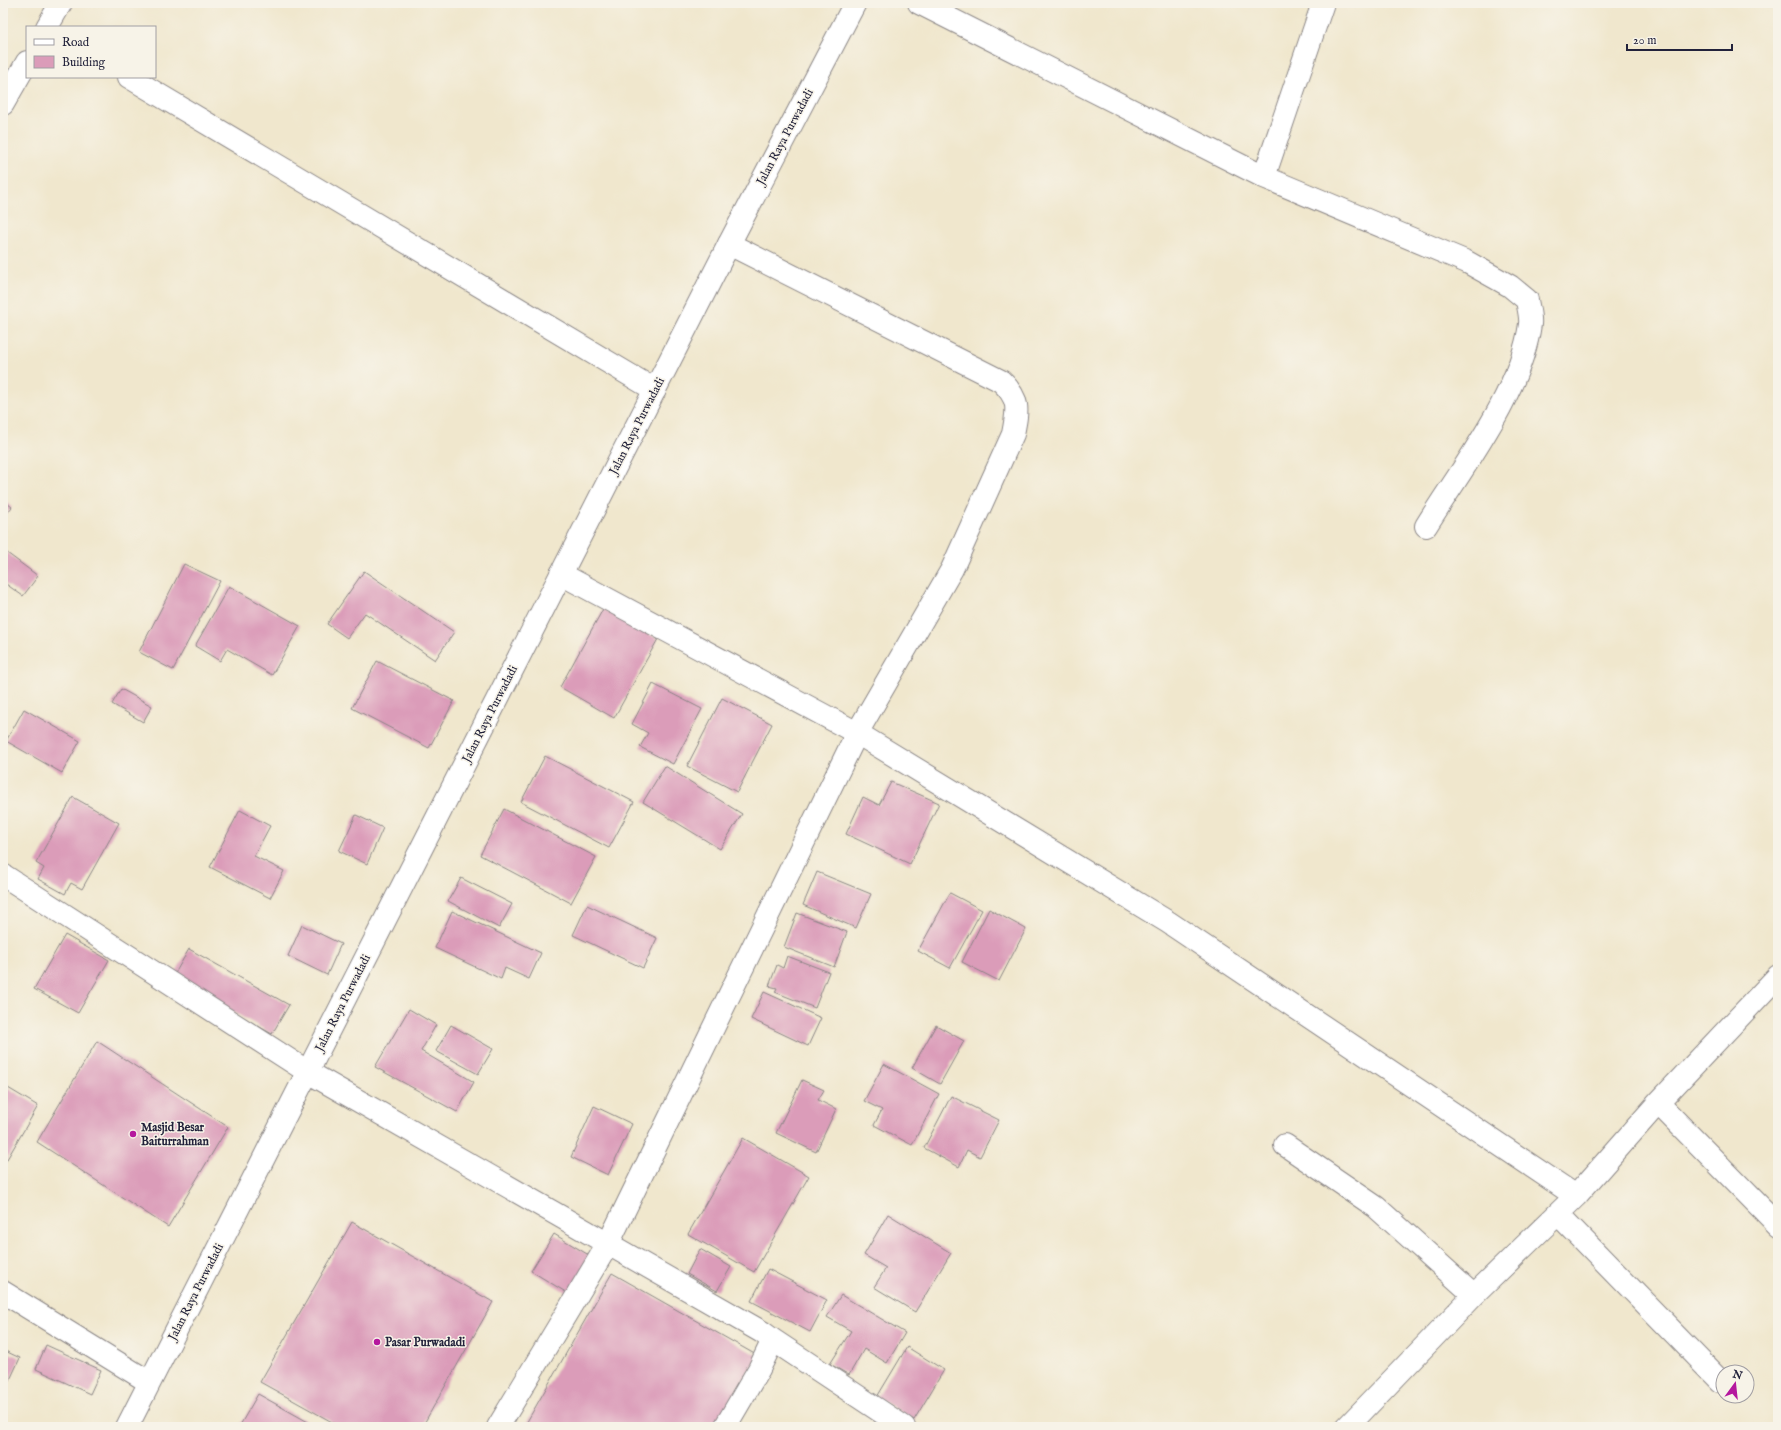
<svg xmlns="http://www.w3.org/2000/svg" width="1781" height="1430" font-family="'IM FELL English',serif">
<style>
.building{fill:#db9cb9}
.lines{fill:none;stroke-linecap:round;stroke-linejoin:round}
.minor-casing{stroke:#898484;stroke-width:24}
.major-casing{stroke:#898484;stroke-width:24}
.minor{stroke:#fff;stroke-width:22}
.major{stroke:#fff;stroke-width:22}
.poi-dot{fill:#b5179e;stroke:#f7f3e8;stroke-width:1.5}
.labels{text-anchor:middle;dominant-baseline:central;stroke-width:3;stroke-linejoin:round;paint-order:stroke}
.street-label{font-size:12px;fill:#22223b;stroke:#f7f3e8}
.poi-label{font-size:12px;font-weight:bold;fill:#22223b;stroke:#f7f3e8;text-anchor:start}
</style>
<rect width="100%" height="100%" fill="#f7f3e8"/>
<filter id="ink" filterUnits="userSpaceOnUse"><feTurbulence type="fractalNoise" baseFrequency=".025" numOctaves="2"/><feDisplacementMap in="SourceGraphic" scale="8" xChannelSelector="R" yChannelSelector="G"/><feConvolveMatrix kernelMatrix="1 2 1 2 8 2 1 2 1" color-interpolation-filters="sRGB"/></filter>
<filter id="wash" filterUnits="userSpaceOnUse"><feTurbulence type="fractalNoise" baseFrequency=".012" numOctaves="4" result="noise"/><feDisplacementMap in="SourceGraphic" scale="16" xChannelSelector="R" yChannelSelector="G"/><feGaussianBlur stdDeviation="0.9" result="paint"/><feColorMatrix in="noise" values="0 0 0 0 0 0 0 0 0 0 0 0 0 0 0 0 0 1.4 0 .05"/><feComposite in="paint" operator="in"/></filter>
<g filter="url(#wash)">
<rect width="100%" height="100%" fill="#f0e7cd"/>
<g id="blocks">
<path class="building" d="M3 500 12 507 3 518Z
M3 550 38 576 23 596 3 582Z
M184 564 220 581 173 670 139 652Z
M364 571 454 632 435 660 365 613 347 638 327 624Z
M229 586 300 626 272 675 227 649 220 661 195 646Z
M603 609 658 639 614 718 560 687Z
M377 661 454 701 429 748 352 708Z
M653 684 702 709 673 764 640 747 648 733 632 724Z
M121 689 152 706 143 722 112 704Z
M722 698 772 724 737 792 687 766Z
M24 709 80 741 62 773 6 741Z
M545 756 634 802 609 848 521 802Z
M665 766 742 814 720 849 643 802Z
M891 782 939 803 910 864 846 834 863 797 879 805Z
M73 797 119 823 82 889 71 883 65 894 38 879 44 868 36 863Z
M504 809 596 857 571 903 480 855Z
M240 810 270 826 254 856 284 871 270 898 210 867Z
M356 815 383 828 367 864 339 851Z
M817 872 871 894 856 928 803 905Z
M461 878 512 904 499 928 448 901Z
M950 893 982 910 950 968 918 951Z
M587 905 657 938 643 968 573 935Z
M989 909 1026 929 999 981 962 962Z
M452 911 541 953 529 979 505 968 501 979 435 948Z
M797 913 847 932 834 967 784 947Z
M302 925 341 944 327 975 288 956Z
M65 935 109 960 78 1013 34 989Z
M189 949 289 1005 272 1034 173 977Z
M787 956 829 972 815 1008 775 992 777 988 769 986 777 965 783 968Z
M764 992 821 1018 808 1046 751 1019Z
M409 1009 436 1025 421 1051 474 1082 457 1112 375 1067Z
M451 1025 493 1049 478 1074 436 1051Z
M936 1025 964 1041 940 1084 912 1068Z
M97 1041 228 1127 168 1227 37 1142Z
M884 1064 939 1094 912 1145 874 1125 882 1110 864 1101Z
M802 1080 824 1090 818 1100 836 1109 816 1152 776 1133Z
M3 1085 38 1106 3 1166Z
M951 1096 999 1120 980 1157 967 1150 959 1167 924 1148Z
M594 1106 632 1124 608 1175 571 1157Z
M743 1138 809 1176 754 1272 688 1234Z
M888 1214 951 1253 915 1312 874 1287 886 1268 864 1255Z
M352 1222 493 1302 422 1427H341L260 1382Z
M554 1234 592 1257 569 1294 531 1271Z
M700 1249 731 1267 717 1291 687 1274Z
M768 1269 827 1300 810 1332 751 1301Z
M612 1273 758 1356 717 1427H524Z
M841 1295 905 1333 887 1363 864 1349 849 1375 830 1364 851 1331 827 1317Z
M46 1345 101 1370 90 1394 36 1369Z
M907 1347 944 1370 914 1420 877 1397Z
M3 1350 20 1358 8 1384 3 1381Z
M258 1394 317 1427H239Z"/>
</g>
</g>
<g filter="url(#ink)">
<use href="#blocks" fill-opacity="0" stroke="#898484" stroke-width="1"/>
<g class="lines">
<g class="minor-casing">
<path id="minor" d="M919 3 1264 177 1467 262 1510 286 1527 300C1528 307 1531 317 1530 324 1521 392 1462 468 1426 526
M47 27 61 3
M129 77 655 390
M3 104 27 62
M1264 177 1323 3
M561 574 857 733 1168 922 1576 1196
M3 875 308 1072 762 1332 773 1340 759 1369 725 1427
M1778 976 1658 1103 1778 1225
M1285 1145 1376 1207 1474 1295
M1558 1214 1720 1380
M3 1292 149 1382
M773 1340 904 1427
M498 1427 608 1244 857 733 952 569 1013 434C1018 409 1020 399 1001 381L729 244
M1347 1427 1474 1295 1576 1196 1658 1103"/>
</g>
<g class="major-casing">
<path id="major" d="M127 1427 729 244 855 3"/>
</g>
<use href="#minor" class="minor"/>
<use href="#major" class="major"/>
</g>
</g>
<g class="poi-dot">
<circle cx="133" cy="1134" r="4"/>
<circle cx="377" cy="1342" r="4"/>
</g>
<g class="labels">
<g class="street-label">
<text transform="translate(785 137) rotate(-62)">Jalan Raya Purwadadi</text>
<text transform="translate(637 426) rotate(-63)">Jalan Raya Purwadadi</text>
<text transform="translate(490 714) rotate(-63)">Jalan Raya Purwadadi</text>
<text transform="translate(343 1003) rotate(-63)">Jalan Raya Purwadadi</text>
<text transform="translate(196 1292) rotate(-63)">Jalan Raya Purwadadi</text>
</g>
<g class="poi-label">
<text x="141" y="1127">Masjid Besar<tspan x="141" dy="14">Baiturrahman</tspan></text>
<text x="385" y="1342">Pasar Purwadadi</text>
</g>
</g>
<rect width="1781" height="1430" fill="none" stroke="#f7f3e8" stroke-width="16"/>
<rect x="26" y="26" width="130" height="52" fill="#f7f3e8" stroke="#a29fa3"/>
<rect x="34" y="39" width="20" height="6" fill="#ffffff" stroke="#a29fa3"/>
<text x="62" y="46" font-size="12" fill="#22223b">Road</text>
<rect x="34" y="56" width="20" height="12" fill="#db9cb9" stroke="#a29fa3"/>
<text x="62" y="66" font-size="12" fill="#22223b">Building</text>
<g transform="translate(1735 1384) rotate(15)"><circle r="19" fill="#f7f3e8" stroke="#a29fa3"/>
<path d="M0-3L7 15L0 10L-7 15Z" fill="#b5179e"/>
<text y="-6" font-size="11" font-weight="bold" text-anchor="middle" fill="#22223b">N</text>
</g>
<path d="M1627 44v6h105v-6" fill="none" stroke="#22223b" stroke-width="2"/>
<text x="1633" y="44" font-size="12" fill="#22223b" stroke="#f7f3e8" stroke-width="3" paint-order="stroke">20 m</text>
</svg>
